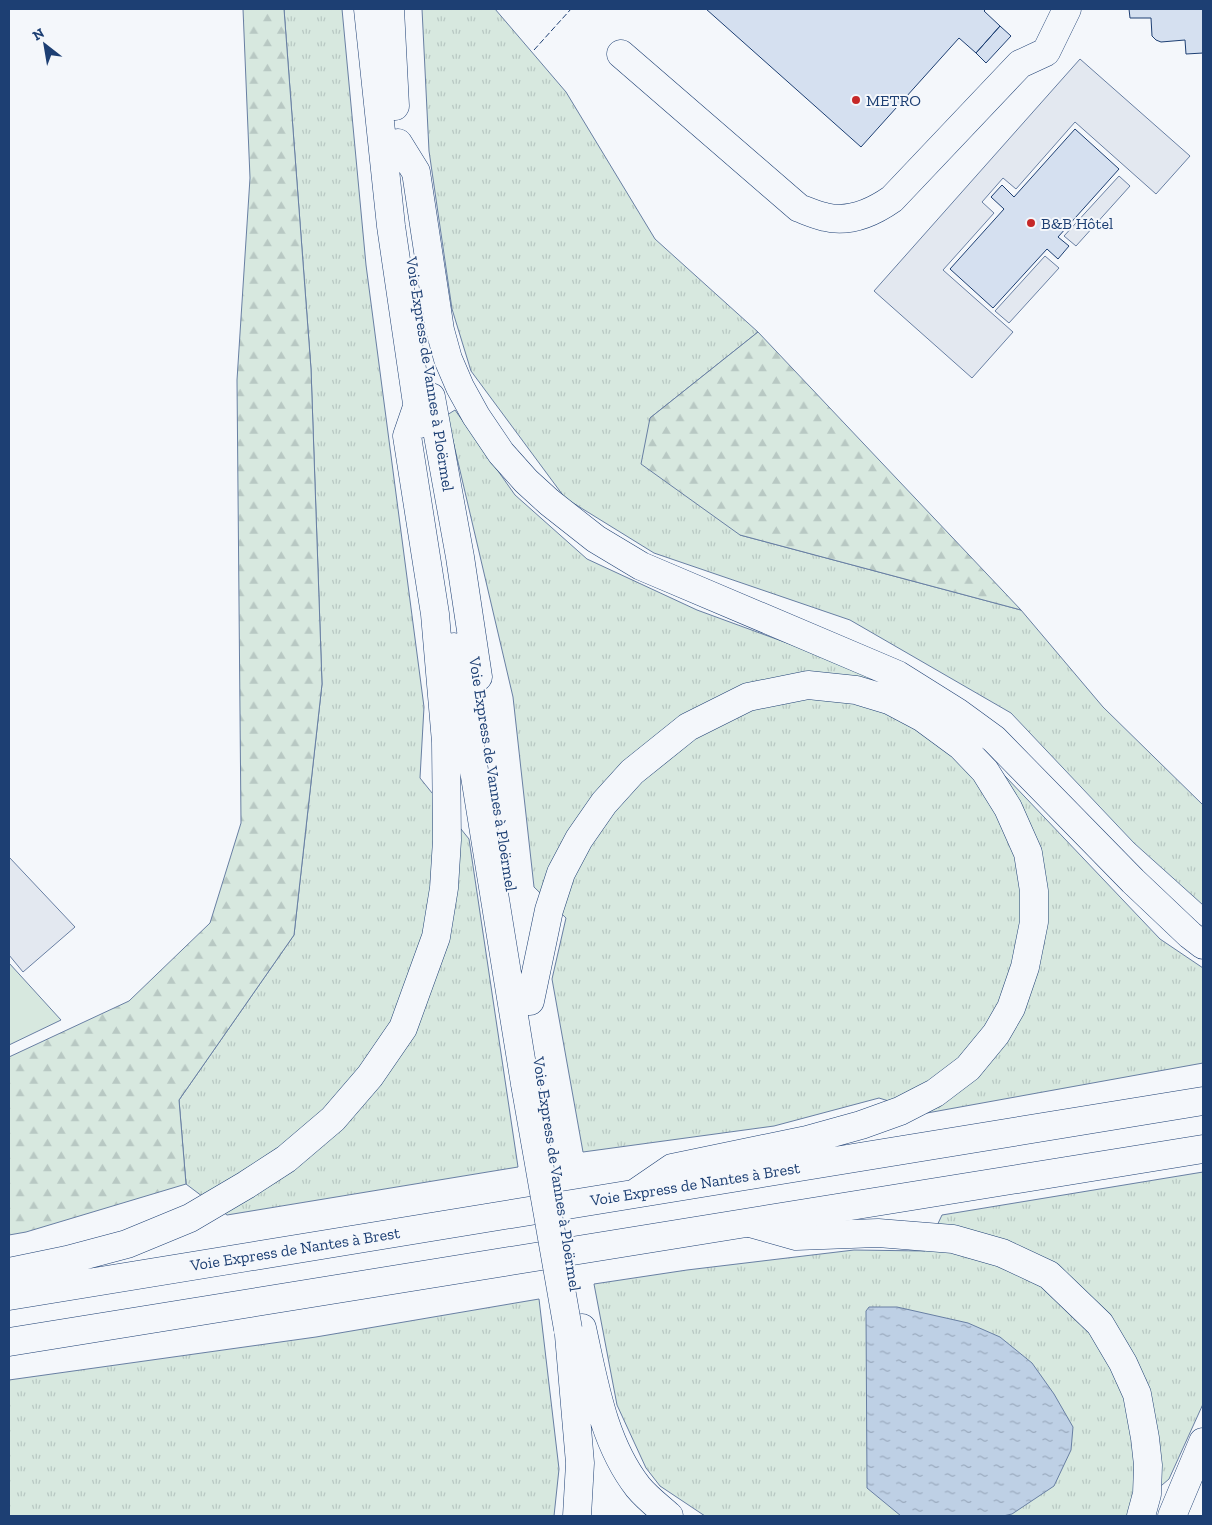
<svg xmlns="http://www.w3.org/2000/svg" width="1212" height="1525" font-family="'Zilla Slab',serif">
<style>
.grass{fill:url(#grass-tufts);stroke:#687fa3}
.forest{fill:url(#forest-firs);stroke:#687fa3}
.garden{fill:#d7e8df;stroke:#687fa3}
.parking{fill:#e3e8f0;stroke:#687fa3}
.water{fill:url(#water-ripples);stroke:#687fa3}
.building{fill:#d5e0f0;stroke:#1d3f73}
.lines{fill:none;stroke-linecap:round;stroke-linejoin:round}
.minor-casing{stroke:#1d3f73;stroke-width:29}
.highway-casing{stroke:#1d3f73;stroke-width:29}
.minor{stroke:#f4f7fb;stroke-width:28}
.highway{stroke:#f4f7fb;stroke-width:28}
.highway-bridge-casing{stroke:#1d3f73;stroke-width:29;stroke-linecap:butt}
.highway-bridge{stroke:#f4f7fb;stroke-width:28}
.fence{stroke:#1d3f73;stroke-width:1;stroke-dasharray:6 2.5;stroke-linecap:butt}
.poi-dot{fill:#c62828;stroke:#f4f7fb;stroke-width:2}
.labels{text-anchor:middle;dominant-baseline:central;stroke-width:4;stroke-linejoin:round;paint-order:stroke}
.poi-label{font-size:16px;fill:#1d3f73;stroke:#f4f7fb;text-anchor:start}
.street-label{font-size:16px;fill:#1d3f73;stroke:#f4f7fb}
</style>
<defs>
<pattern id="grass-tufts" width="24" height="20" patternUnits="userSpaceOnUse" patternTransform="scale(1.25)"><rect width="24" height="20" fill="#d7e8df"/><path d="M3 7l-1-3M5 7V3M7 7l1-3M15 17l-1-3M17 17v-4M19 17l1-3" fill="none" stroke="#b8c8c3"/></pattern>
<pattern id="forest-firs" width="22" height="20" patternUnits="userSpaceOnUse" patternTransform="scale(1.25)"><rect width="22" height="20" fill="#d7e8df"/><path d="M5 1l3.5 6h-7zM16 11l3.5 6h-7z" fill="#b8c8c3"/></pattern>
<pattern id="water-ripples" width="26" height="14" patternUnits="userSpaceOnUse" patternTransform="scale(1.25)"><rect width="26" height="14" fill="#bed0e5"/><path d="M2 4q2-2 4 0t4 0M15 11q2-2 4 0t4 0" fill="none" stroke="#9aaabe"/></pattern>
</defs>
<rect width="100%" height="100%" fill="#f4f7fb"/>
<path class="grass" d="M284 9H342L366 265 424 707 420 778 469 839 518 1167 227 1215 186 1184 179 1100 294 935 322 684 311 369Z
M422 9H495L566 92 655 239 758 332 650 418 740 535 1021 610 1103 707 1203 805V905L1134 843 1011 713 850 620 654 553 565 498 471 371 452 309 429 151Z
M455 410 515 495 587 559 697 610 858 669 967 736 1160 939 1203 968V1063L927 1113 879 1098 774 1126 583 1152 552 979 566 918 534 887 513 697 447 415Z
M1203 1172V1404L1169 1479 1126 1516H705L660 1486 646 1468 617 1405 594 1284 687 1270 854 1250 925 1251 942 1215Z
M539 1299 559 1469 554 1516H9V1380L316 1337Z"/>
<path class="forest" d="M243 9H284L311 369 322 684 294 935 179 1100 186 1184 26 1232 9 1235V1057L129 1001 210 923 241 823 237 380 250 178Z
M758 332 1021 610 740 535 641 464 650 418Z"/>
<path class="garden" d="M9 963 61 1020 9 1045Z"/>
<path class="parking" d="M1080 59 1190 156 1156 194 1075 122 1016 189 1003 178 982 202 994 213 943 270 1013 332 972 378 874 291Z
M1119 176 1130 186 1076 246 1064 236Z
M1045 256 1059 268 1009 323 995 311Z
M9 857 75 927 23 972 9 955Z"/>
<path class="water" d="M869 1307H897L968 1323 1000 1337 1032 1363 1054 1394 1073 1427 1071 1450 1054 1486 1012 1514 1003 1516H901L867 1488 866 1311Z"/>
<path class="building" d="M706 9H986L984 11 1000 26 976 53 959 38 861 147Z
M1129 9H1203V53L1186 54 1185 40 1161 42 1156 40 1152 36 1151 18H1130Z
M1000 26 1011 36 986 63 976 53Z
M1075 129 1119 169 1058 237 1069 246 1058 259 1047 249 993 308 950 269 1004 209 991 197 1002 185 1014 197Z"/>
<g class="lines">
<g class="minor-casing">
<path id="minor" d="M621 54 799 208C807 211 816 215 825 217 849 223 872 213 892 199L1020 64 1046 52 1067 9
M750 1223 796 1236 878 1233 953 1239 1002 1253 1049 1275 1100 1324 1123 1363 1137 1394 1145 1438 1148 1465 1147 1494 1141 1516"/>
</g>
<g class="highway-casing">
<path id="highway" d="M368 9 391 226 420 424
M390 9 395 106
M398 143 416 172 440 330 448 359 460 387 476 416 501 453 526 481 549 502 596 539 641 566 898 675 957 712 994 739 1133 881 1190 935 1203 945
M431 397 460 557 478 677
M454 647 525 1084
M530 1001 549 910 561 873 579 839 604 803 632 772 688 727 748 697 808 685 856 690 889 700 923 718 961 746 985 771 1008 808 1028 853 1034 891V922L1025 967 1011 1008 996 1034 968 1068 935 1093 900 1111 861 1125 807 1140 672 1168 634 1194
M9 1272 67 1260 127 1244 190 1218 246 1185 286 1159 333 1119 370 1076 403 1028 436 937 444 888 447 840 446 742 435 614 407 436 417 407
M9 1296 1203 1101
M582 1328C594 1382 603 1442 638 1487 647 1498 659 1507 669 1516
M569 1335 580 1463 577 1516
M9 1342 1203 1149
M1172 1516 1203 1442"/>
</g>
<use href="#minor" class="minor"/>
<use href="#highway" class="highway"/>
<g class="highway-bridge-casing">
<path id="highway-bridge" d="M525 1084 568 1329"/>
</g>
<use href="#highway-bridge" class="highway-bridge"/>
<path class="fence" d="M534 50 571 9"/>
</g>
<g class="poi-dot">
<circle cx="856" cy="100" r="5"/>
<circle cx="1031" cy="223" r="5"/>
</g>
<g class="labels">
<g class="poi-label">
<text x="866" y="100">METRO</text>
<text x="1041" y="223">B&amp;B Hôtel</text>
</g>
<g class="street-label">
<text transform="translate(430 374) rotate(81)">Voie Express de Vannes à Ploërmel</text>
<text transform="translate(493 774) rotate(81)">Voie Express de Vannes à Ploërmel</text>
<text transform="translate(557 1174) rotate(81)">Voie Express de Vannes à Ploërmel</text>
<text transform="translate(695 1184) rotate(-9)">Voie Express de Nantes à Brest</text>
<text transform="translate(295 1249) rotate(-9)">Voie Express de Nantes à Brest</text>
</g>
</g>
<rect width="1212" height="1525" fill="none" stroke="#1d3f73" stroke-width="20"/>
<g transform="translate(45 45) rotate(329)" stroke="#f4f7fb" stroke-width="4" paint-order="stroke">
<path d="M0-4L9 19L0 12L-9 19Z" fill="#1d3f73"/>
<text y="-8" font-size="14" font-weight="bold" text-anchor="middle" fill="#1d3f73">N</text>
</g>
</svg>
